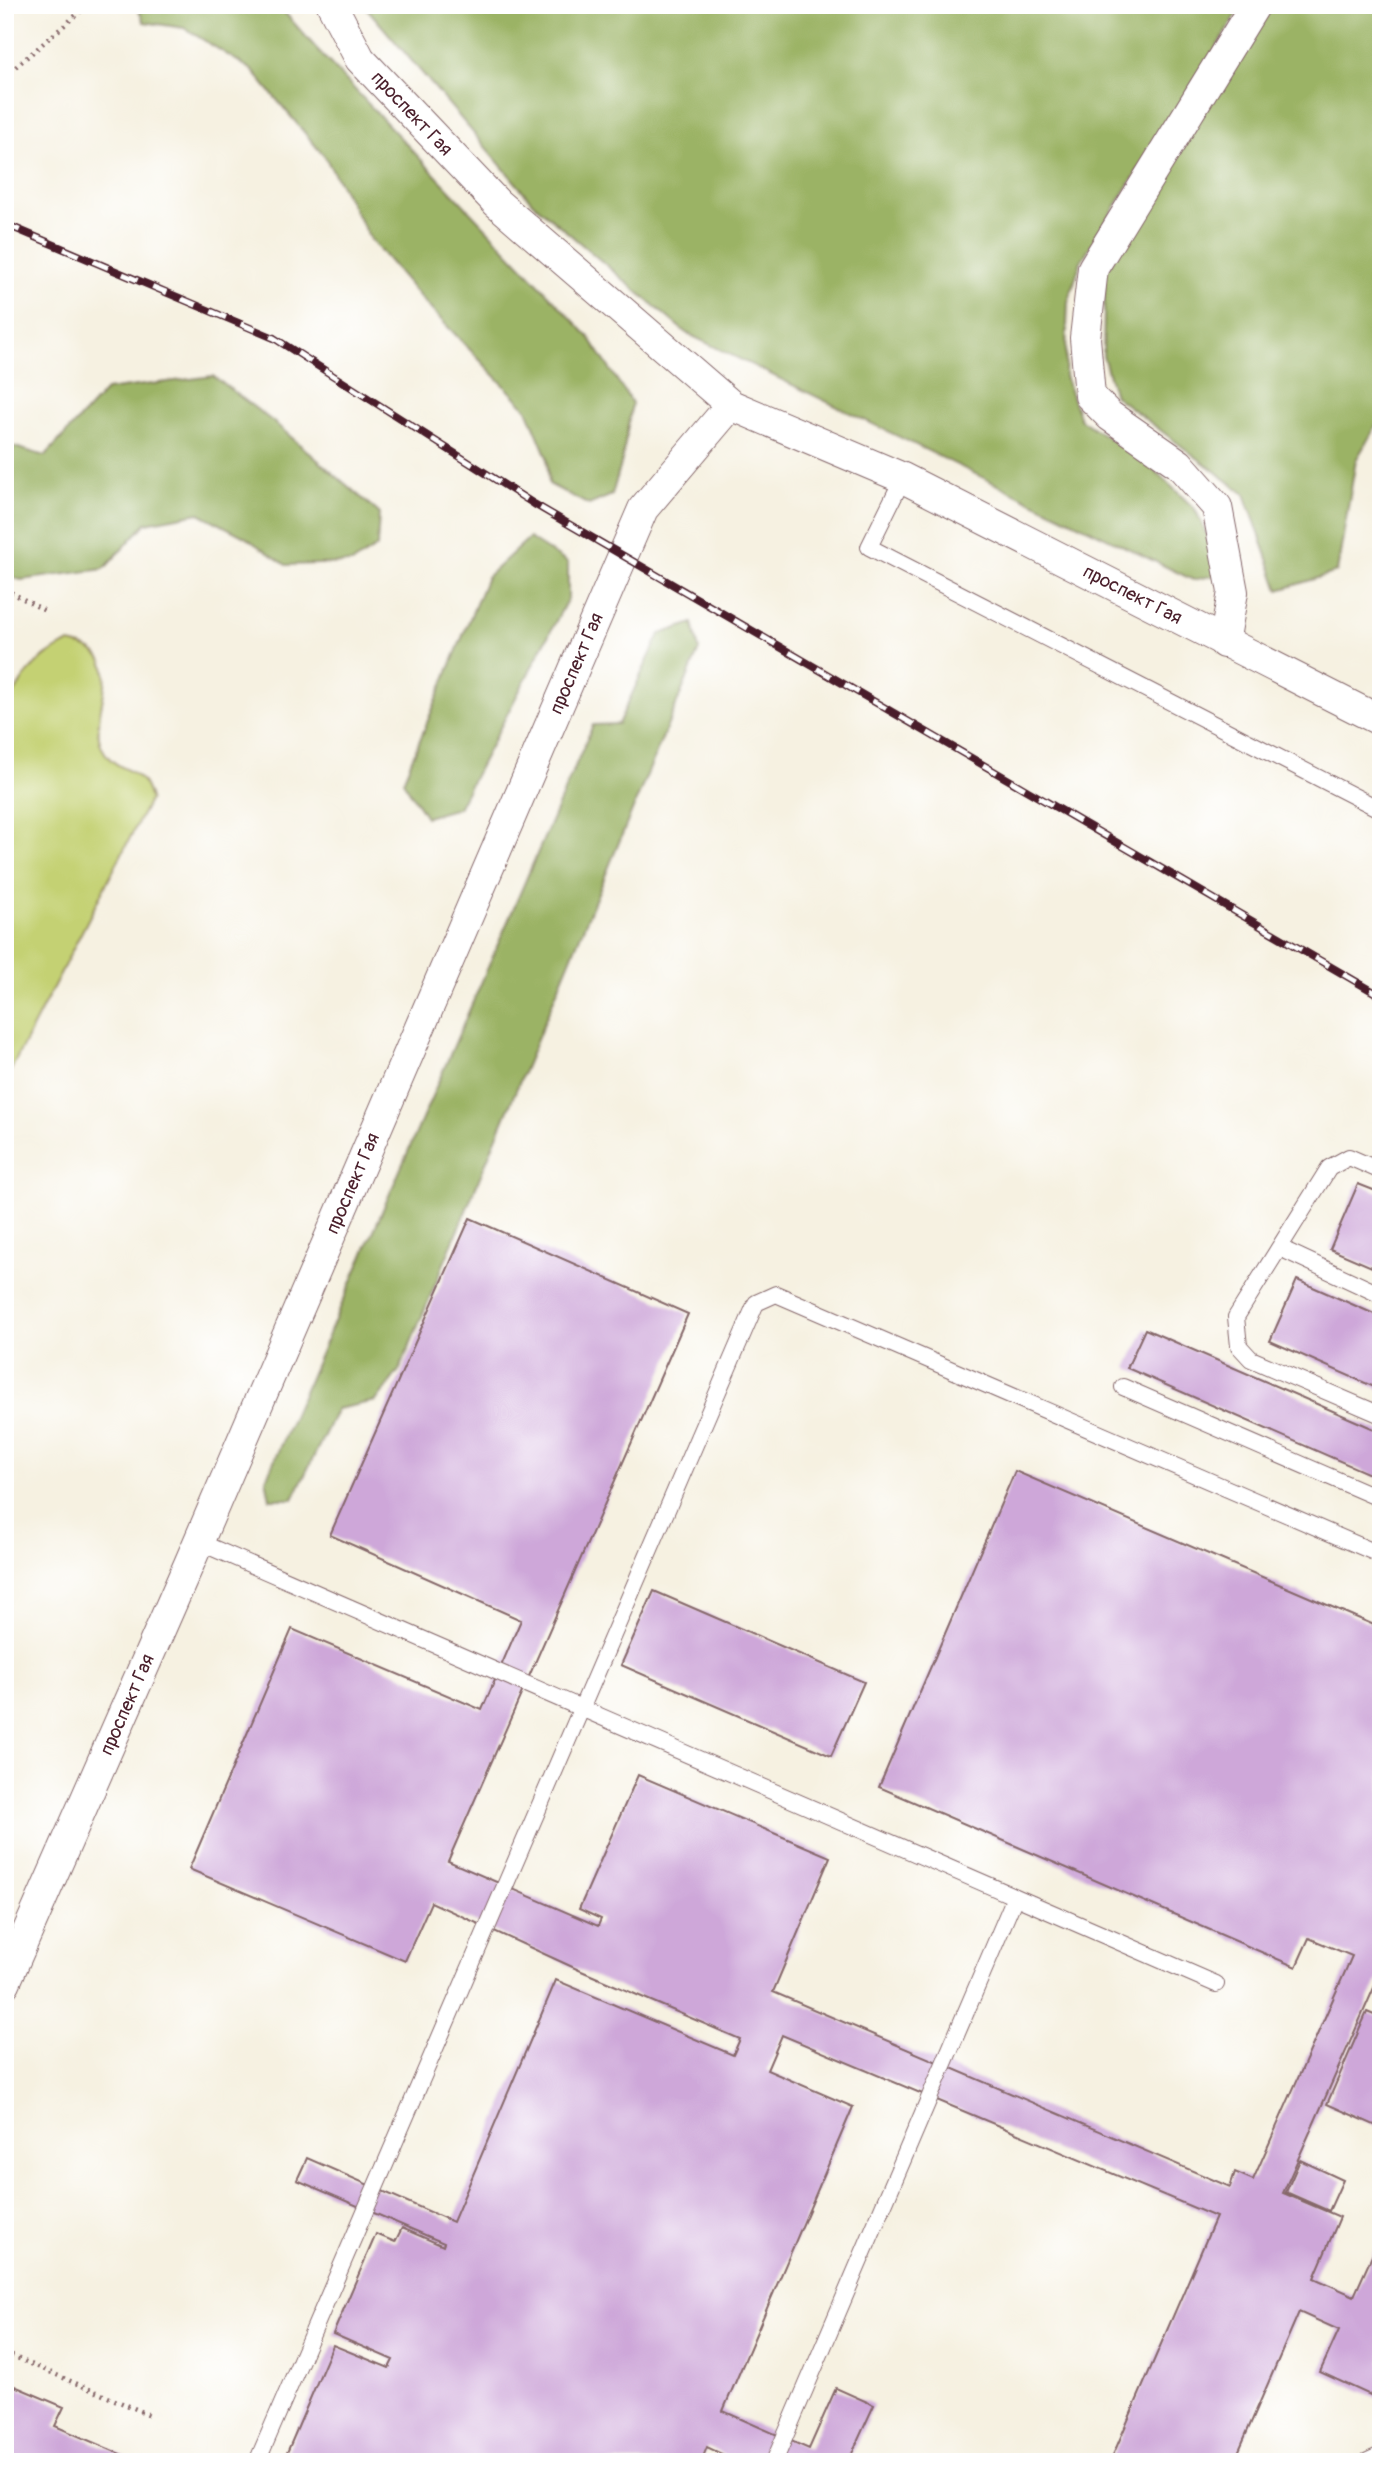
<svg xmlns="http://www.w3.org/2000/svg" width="1386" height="2467" font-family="Pangolin,sans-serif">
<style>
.green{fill:#c4d173;stroke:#87784f;stroke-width:2}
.forest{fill:#9bb365;stroke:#726948;stroke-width:2}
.building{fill:#cea7d9}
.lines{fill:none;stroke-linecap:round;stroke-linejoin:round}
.lane-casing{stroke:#86686b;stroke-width:18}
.street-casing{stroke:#86686b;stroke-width:32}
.path{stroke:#86686b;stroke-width:4.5;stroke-dasharray:2 5;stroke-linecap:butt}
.lane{stroke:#fff;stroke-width:16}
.street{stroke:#fff;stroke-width:30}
.rail-casing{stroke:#4a1f2b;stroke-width:8}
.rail{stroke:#fff;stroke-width:5;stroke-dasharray:16;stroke-linecap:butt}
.labels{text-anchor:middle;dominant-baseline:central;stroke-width:5;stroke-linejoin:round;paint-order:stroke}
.street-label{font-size:19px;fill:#4a1f2b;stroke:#fff}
</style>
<rect width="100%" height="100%" fill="#fff"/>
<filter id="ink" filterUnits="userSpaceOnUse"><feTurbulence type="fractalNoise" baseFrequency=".0143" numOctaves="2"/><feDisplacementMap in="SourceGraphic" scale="14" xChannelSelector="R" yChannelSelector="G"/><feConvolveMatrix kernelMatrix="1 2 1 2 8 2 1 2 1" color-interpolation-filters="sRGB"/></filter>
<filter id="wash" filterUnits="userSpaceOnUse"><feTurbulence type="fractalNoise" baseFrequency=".00686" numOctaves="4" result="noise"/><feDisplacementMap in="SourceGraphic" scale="28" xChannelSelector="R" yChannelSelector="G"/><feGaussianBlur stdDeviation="1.57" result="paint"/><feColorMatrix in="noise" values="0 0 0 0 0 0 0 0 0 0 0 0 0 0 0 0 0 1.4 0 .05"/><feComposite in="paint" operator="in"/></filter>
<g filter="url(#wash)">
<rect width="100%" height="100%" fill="#f6f1e1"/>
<path class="green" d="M68 643C137 653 87 709 101 745 110 768 129 766 141 780 146 785 148 793 150 799L5 1081V711C22 678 33 659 68 643Z"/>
<path class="forest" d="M136 5H278L323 56 589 337 632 403 622 460 612 495 589 505 549 484 547 457 527 409 426 304 371 240 325 157 252 70 184 28 144 22Z
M364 5H1243L1081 261 1068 302 1065 376 1080 419 1148 464 1195 509 1217 556 1216 575 1193 580 686 333 533 203Z
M1271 5H1381V418L1356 460 1337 572 1279 590 1245 494 1115 396 1103 356 1105 272Z
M213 376 276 424 379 513 377 547 352 563 286 565 245 537 199 513 146 523 104 569 21 580 5 575V444L45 456 106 390Z
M529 538 568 563V598L458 808 426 817 403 781 487 577Z
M693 623 699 650 400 1369 376 1401 337 1409 293 1499H270L266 1479 593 725 618 724 660 634Z"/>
<g id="blocks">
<path class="building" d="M1358 1184 1381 1193V1271L1330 1249Z
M470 1218 688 1314 448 1861 598 1926 601 1919 579 1909 638 1775 830 1857 773 1992 1230 2187 1235 2172 1253 2180 1352 1956 1309 1938 1296 1967 879 1787 1015 1471 1381 1628V1972L1283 2193 1340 2217 1314 2278 1354 2296 1381 2236V2400L1320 2372 1339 2330 1299 2312 1234 2462H1110L1216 2217 782 2035 767 2070 853 2107 723 2411 809 2449 836 2388 874 2405 848 2462H739L707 2447 701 2462H283L333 2345 389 2368 393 2360 333 2334 376 2234 395 2242 402 2228 443 2246 444 2243 297 2180 307 2158 453 2222 556 1980 733 2055 740 2039 579 1970 431 1902 405 1961 189 1869 292 1629 482 1710 521 1620 330 1535Z
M1297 1280 1381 1317V1390L1270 1341Z
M1145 1329 1381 1432V1479L1127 1368Z
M654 1591 864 1682 831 1756 621 1665Z
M1367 2012 1381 2018V2128L1327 2104Z
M1300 2160 1343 2180 1329 2211 1286 2192Z
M5 2382 64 2407 55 2426 139 2462H5Z"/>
</g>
</g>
<g filter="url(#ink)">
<use href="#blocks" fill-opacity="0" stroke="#86686b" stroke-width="2"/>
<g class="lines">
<g class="lane-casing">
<path id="lane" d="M903 478 869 547 1381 810
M1381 1171 1349 1157 1329 1168 1236 1317 1239 1346 1251 1359 1381 1415
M1280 1248 1381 1295
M1123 1387 1381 1499
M199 1542 1216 1984
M257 2462 756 1303 776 1294 1381 1555
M774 2462 1015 1897
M1366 2462 1381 2455"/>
</g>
<g class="street-casing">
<g id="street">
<path id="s1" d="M332 5 360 59 497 203 731 405 903 478 1381 721"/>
<path d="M1224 643 1233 592 1217 507 1179 464 1110 416 1090 396 1085 338 1093 268 1255 5"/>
<path id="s2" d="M5 1983 189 1564 643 509 731 405"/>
</g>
</g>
<path class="path" d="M5 76 88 5
M5 589 45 611
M5 2353 150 2415"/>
<use href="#lane" class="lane"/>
<use href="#street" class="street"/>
<g class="rail-casing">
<path id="rail" d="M5 224 274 338 534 504 1381 996"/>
</g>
<use href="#rail" class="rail"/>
</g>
</g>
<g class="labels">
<g class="street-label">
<text stroke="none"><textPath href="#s1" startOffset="136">проспект Гая</textPath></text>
<text stroke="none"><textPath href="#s1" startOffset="1013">проспект Гая</textPath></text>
<text stroke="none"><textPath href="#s2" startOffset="1438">проспект Гая</textPath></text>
<text stroke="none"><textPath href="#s2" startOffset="872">проспект Гая</textPath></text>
<text stroke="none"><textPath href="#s2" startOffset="304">проспект Гая</textPath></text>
</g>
</g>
<rect width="1386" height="2467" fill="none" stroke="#fff" stroke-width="28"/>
</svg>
